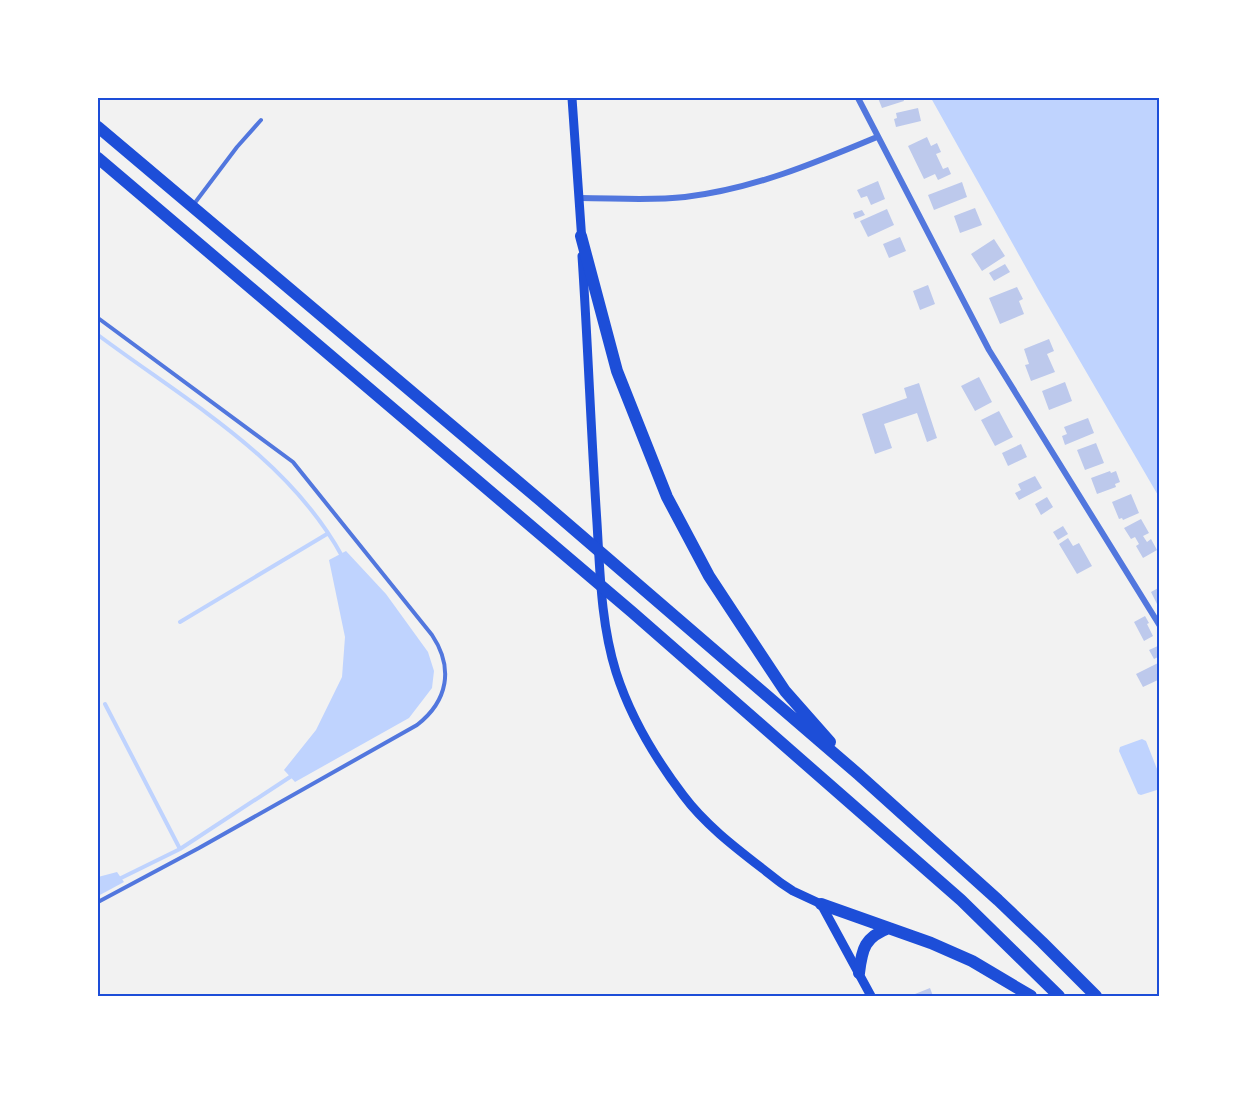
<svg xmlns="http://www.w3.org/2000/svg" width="1257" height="1094" font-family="'Golos Text',sans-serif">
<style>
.water{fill:#bfd3fe}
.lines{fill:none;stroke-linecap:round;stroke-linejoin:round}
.stream{stroke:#bfd3fe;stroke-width:4}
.building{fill:#bdc9ec}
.service{stroke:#5277de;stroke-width:4}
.minor{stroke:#5277de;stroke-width:6}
.secondary{stroke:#1d4ed8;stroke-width:9}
.motorway{stroke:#1d4ed8;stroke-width:12}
.neatline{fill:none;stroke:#1d4ed8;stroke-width:2}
</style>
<rect width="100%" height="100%" fill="#f2f2f2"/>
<path class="water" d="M931 98H1159V497L1038 289Z
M346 551 386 594 428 652 434 671 432 688 409 718 295 782 284 770 316 730 342 677 345 637 329 560Z
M1142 739 1146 741 1159 774 1160 789 1141 795 1138 794 1119 751 1120 747Z
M117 872 124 882 98 896V877Z"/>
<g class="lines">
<path class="stream" d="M98 335C185 400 288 457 342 556
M180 622 327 534
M105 704 180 849
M117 880 180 849 293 775"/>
</g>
<path class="building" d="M878 98H903L904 101 882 108Z
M918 108 921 121 896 127 894 119 897 118 896 113Z
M927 137 931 146 937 143 941 152 936 154 943 169 948 167 951 174 938 180 935 174 924 179 908 146Z
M878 181 885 199 871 205 867 196 861 198 857 190Z
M962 182 967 197 934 210 928 195Z
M975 208 982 225 960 233 954 216Z
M887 209 894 225 868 237 860 221Z
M862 210 865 215 855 219 853 213Z
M900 237 906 251 889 258 883 244Z
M994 239 1005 256 982 271 971 254Z
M1005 264 1010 272 994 281 989 273Z
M928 285 935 304 920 310 913 291Z
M1017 287 1023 299 1019 301 1024 314 1000 324 989 298Z
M1049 339 1054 351 1047 354 1055 372 1031 381 1025 365 1029 364 1024 349Z
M979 377 992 402 975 411 961 386Z
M1065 382 1072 401 1049 410 1042 391Z
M919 383 937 438 927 442 917 413 884 424 892 448 875 454 862 414 907 398 904 388Z
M999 411 1013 437 995 446 981 420Z
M1088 418 1094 433 1065 445 1062 436 1067 434 1064 427Z
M1096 443 1104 463 1085 470 1077 450Z
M1021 444 1027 457 1008 466 1002 453Z
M1110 471 1111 473 1116 471 1120 482 1115 484 1116 487 1097 494 1091 478Z
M1035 476 1042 488 1019 500 1015 493 1021 490 1018 484Z
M1131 494 1139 513 1123 520 1122 518 1119 519 1112 502Z
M1047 497 1053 507 1041 515 1035 504Z
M1141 519 1149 533 1143 536 1147 542 1151 539 1157 550 1143 558 1136 546 1139 544 1135 537 1131 539 1124 528Z
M1063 526 1068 534 1058 540 1053 532Z
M1068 538 1073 546 1079 543 1092 566 1077 574 1059 544Z
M1160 587V610L1151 592Z
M1145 616 1149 623 1147 624 1153 636 1144 641 1134 622Z
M1160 645V656L1154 659 1149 650Z
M1160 662V679L1143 687 1136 674Z
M930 988 933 996H910Z"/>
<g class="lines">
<path class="service" d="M194 204 237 147 261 120
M98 318 293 462 432 635C454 668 448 701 417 725L199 848 98 902"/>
<path class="minor" d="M858 98 989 350 1160 626
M580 198C614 198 650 201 685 197 753 189 815 163 877 137"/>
<path class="secondary" d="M572 98 582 242
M582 256C588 345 591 434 597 523 600 573 601 624 616 672 630 716 655 758 683 795 709 830 747 856 781 883L793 891 821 904 871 996"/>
<path class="motorway" d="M98 127 541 501 858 774 998 900 1042 942 1096 996
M98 158 632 612 961 900 1059 996
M581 236 617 371 667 497 709 576 734 614 785 691 830 742
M821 904 931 943 972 961 1031 996
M859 973C862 948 865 937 889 928"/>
</g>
<rect width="1257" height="1094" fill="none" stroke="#ffffff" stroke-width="198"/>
<rect x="99" y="99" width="1059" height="896" class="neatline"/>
</svg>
